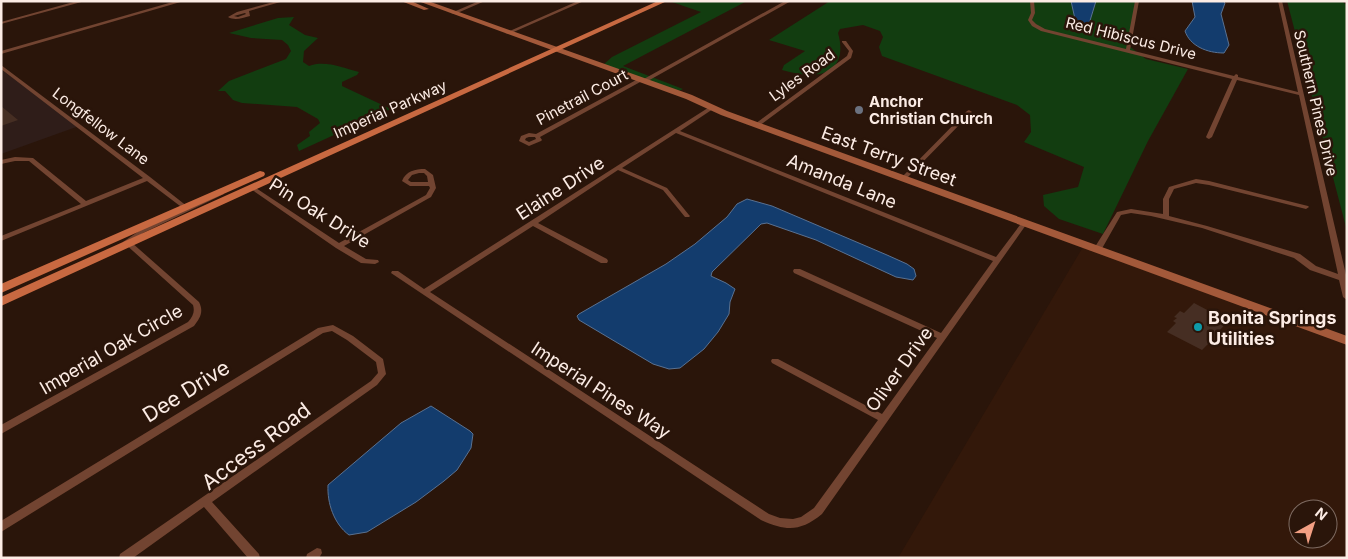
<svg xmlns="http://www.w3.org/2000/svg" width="1348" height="559" font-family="Inter,sans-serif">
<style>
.commercial{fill:#2f1d19}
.built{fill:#33180a;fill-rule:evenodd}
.green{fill:#123d10}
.water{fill:#133c6d;stroke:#597191}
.building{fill:#462e23}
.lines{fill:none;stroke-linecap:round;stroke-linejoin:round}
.street{fill:#724431;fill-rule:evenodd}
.secondary{fill:#a3593a;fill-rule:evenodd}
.primary{fill:#c86941;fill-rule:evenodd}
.worship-dot{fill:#6b7280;stroke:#2a150a;stroke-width:2}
.culture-dot{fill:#0f9aa8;stroke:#2a150a;stroke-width:2}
.labels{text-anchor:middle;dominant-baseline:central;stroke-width:5;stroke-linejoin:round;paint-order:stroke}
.far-street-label{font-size:15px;fill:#fcece5;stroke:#2a150a}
.far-poi-label{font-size:15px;font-weight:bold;fill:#fcece5;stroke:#2a150a;text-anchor:start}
.street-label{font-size:18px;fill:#fcece5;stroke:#2a150a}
.poi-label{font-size:18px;font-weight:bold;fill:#fcece5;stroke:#2a150a;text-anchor:start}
.near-street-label{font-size:21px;fill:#fcece5;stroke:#2a150a}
</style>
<rect width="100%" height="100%" fill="#2a150a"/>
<path class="commercial" d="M1 69 79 126 1 154Z"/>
<path class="built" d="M1083 247 1347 345V558H898ZM1298 509H1328V539H1298Z"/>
<path class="green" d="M674 1H747L623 66 683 89 679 91 603 65 612 57 701 12 672 2Z
M830 1H1071L1075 19 1089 24 1096 1H1139L1129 46 1146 59 1188 69 1148 141 1103 234 1059 219 1044 206 1043 195 1078 187 1084 167 1024 142 1031 132 1030 115 1017 105 882 56 879 47 883 37 880 31 863 25 840 29 838 33C845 57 837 75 809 75 800 75 791 72 782 70L784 65 805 51 769 40Z
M1287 1H1341L1347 5V231Z
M294 17 289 25 305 35 318 38 304 51 303 62 309 66C325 60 343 68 359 72L357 75 342 82V86L391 109 299 151 297 145 310 136 309 132 320 123 318 119 297 107 242 103 233 100 225 91H218L229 81 286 59 291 51 288 45 282 40 251 38 229 33 278 18Z"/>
<path class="water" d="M1071 1H1096L1089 24H1082L1075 19Z
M1192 1H1223L1225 3 1221 14 1229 45 1224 53C1207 53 1190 46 1185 31L1195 17Z
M747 199 772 206 887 255 907 264 914 269 916 276 913 280 896 277 816 240 767 223 761 224 712 272 711 276 713 277 726 283 735 289 730 302 729 314 718 332 704 349 680 368 669 369 653 364 579 320 577 316 579 314 666 264 695 244 727 217 737 204Z
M431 406 470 431 473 434 471 448 457 470 444 481 416 502 367 532 349 535C334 524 327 503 328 485L401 423Z"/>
<path class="building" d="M1 106 18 120 1 126Z
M1194 303 1228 321 1220 330 1226 333 1216 345 1210 342 1202 350 1167 332 1176 323 1173 321 1177 318 1174 317 1180 311 1184 313Z"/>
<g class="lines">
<path class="street" d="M77 1H85L1 24V22Z
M176 1H184L1 54V51Z
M277 1H284L249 11 250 16C242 18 235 21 228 17L237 12ZM245 13 246 14 238 17 234 16Z
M479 1H485L455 14 451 13Z
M578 1H584L509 34 505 33Z
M785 1H791L646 82 642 81 540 137 542 140 541 141 529 146 519 141 521 136 529 133 536 134 638 79 642 80ZM529 137H535L536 139 529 142 525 140 526 138Z
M1030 1H1034L1035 13 1032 20 1036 24 1045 29 1126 49 1135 1H1139L1130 50 1234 76 1236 74 1238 75V77L1298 92 1278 1H1282L1347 279V300L1343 297 1339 280 1310 270 1294 258 1202 228 1151 216 1131 213 1121 215 1100 252H1094L1093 250 1117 212 1131 209 1163 214V199L1169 187 1196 179 1209 181 1308 206 1309 207 1306 209 1209 185 1196 183 1174 189 1169 199V216L1207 226 1300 254 1316 266 1338 274 1299 95 1237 80 1212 137 1209 139 1207 138 1206 137 1232 79 1041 31 1032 26 1028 20 1031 13Z
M842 41H846L853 51 851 58 759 126H755V124L847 56 849 51 842 42Z
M1 65 150 177 188 207 219 193H223L224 194 143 233 131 242 199 302C204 312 200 318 194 326L1 434V425L188 322C193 316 195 312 193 305L123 242 139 231 184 209 147 181 1 241V236L81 204 29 161H15L1 164V160L15 157 33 158 86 201 143 178 1 69Z
M711 106 713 107V109L680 131 996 257 1023 221 1025 220 1028 222 822 514C800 532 786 531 761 520L391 273 392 271H398L424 289ZM676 133 993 261 941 333 800 269H794L793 271 794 273 937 338 882 414 778 359H772L771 361 772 363 878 420 814 508 801 517 793 519 780 518 769 514 430 292 533 226 601 263H607L608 261 607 259 538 223 618 170 663 190 685 217H689L690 216 689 215 667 188 622 168Z
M969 110 972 112 971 113 906 179H902V177L967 111Z
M425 169 433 175 436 188 431 197 344 246 366 259 378 260 379 262 375 264 361 263 336 248 248 187 249 186H253L339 243 426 195 430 188 429 186H410L402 181C406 171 415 169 425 169ZM419 173H424L427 176 428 182H411L408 180 412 175Z
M333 325 353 336 383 359 386 374 377 385 212 502 259 554 260 558H248L204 507 133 558H119L120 554 371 381 378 373 376 362 347 340 332 331 323 333 1 532V521L318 328Z
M317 548 321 549 322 553 319 558H306L307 554Z"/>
<path class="secondary" d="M401 1H411L429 9 424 10Z
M418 1H428L692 95 727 111 1347 336V345L721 115 686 99Z"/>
<path class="primary" d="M658 1H667L1 306V297Z
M260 171 264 172 265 174 264 176 1 293V284Z"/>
</g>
<circle class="worship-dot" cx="859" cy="110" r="5"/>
<circle class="culture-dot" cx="1198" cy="327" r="5"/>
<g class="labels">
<g class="far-street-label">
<text transform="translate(1131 38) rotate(14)">Red Hibiscus Drive</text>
<text transform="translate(802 75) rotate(-36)">Lyles Road</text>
<text transform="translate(582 97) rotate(-28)">Pinetrail Court</text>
<text transform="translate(1316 103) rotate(77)">Southern Pines Drive</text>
<text transform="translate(390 109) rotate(-24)">Imperial Parkway</text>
<text transform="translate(101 126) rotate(37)">Longfellow Lane</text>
</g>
<g class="far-poi-label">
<text x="869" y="101">Anchor<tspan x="869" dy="17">Christian Church</tspan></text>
</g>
<g class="street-label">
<text transform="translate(889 156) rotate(20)">East Terry Street</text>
<text transform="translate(842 181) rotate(22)">Amanda Lane</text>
<text transform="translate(560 188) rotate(-33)">Elaine Drive</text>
<text transform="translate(320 213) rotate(32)">Pin Oak Drive</text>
<text transform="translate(111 349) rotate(-30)">Imperial Oak Circle</text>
<text transform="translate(899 369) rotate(-54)">Oliver Drive</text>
<text transform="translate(601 390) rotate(33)">Imperial Pines Way</text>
</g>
<g class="poi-label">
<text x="1208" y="317">Bonita Springs<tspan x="1208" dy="21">Utilities</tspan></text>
</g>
<g class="near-street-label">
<text transform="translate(186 391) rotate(-32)">Dee Drive</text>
<text transform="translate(256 446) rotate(-37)">Access Road</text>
</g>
</g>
<rect width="1348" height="559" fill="none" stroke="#fcece5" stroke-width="5"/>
<g transform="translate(1313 524) rotate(39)"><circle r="24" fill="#2a150a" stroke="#7e6b62"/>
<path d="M0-4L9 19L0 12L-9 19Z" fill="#f39f83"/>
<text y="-8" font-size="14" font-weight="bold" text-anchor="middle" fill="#fcece5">N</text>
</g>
</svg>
